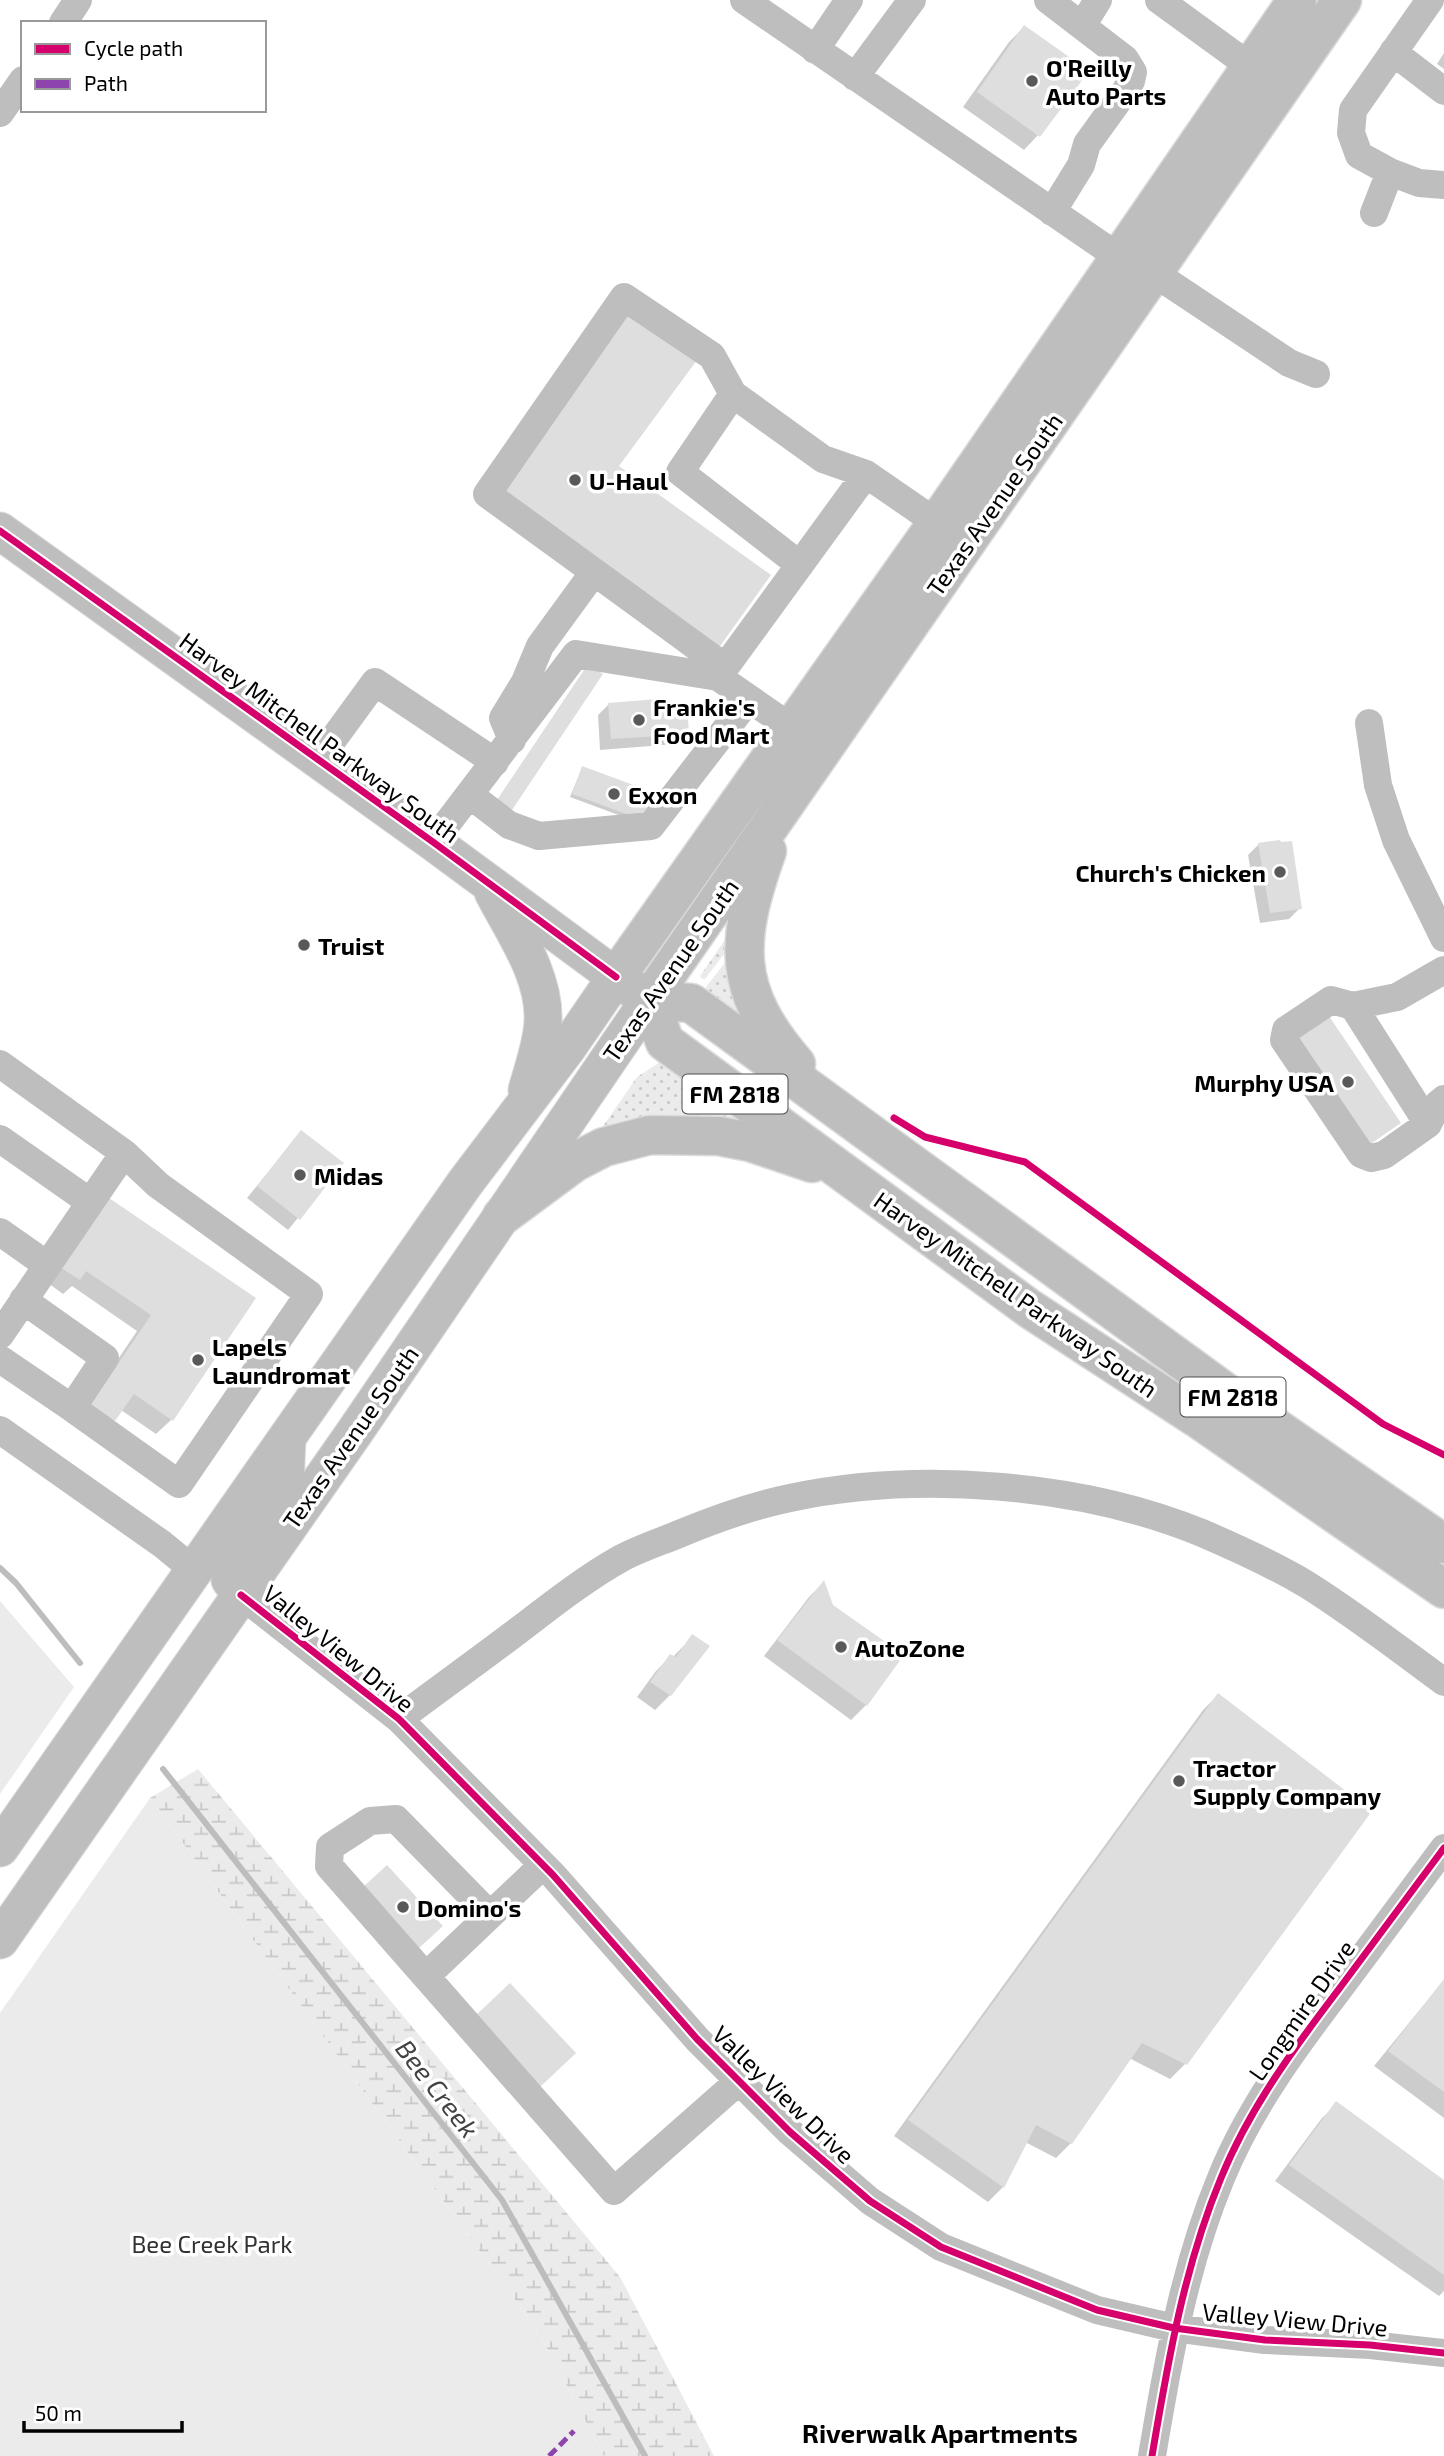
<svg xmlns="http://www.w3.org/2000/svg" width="1444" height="2456" font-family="'Exo 2',sans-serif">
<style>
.grass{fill:url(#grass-dots)}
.wetland{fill:url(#wetland-marsh)}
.park{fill:#ebebeb}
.shadow{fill:#0003}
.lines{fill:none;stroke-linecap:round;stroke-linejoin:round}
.stream{stroke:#bdbdbd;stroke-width:6}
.building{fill:#dedede}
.major-casing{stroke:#dbdbdb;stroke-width:39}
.highway-casing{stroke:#dbdbdb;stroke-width:41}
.minor{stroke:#bebebe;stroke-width:28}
.major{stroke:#bebebe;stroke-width:37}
.highway{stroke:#bebebe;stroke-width:38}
.quiet{stroke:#8e44ad;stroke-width:5;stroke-dasharray:10 5;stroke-linecap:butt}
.cycleway-casing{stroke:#fff;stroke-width:11}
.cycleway{stroke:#d6006c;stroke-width:7}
.poi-dot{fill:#595959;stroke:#fff;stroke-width:2.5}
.labels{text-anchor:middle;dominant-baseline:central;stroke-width:7;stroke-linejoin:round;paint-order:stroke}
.shield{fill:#fff;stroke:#4c4c4c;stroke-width:2}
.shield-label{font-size:23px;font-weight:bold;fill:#000}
.poi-label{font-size:24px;font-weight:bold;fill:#000;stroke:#fff;text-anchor:start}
.street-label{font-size:24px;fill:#000;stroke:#fff}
.park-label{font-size:24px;fill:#313131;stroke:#fff}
.water-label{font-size:26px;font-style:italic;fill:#424242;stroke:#fff}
.neighbourhood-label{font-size:26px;font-weight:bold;fill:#000;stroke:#fff}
</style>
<defs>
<pattern id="grass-dots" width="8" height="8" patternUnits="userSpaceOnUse" patternTransform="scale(1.75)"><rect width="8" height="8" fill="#ebebeb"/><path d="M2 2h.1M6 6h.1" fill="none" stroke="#c8c8c8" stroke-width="1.8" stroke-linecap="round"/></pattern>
<pattern id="wetland-marsh" width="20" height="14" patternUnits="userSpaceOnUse" patternTransform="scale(1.75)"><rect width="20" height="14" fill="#ebebeb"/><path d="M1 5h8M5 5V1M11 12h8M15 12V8" fill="none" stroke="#c8c8c8"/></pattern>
</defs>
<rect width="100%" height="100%" fill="#fff"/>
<path class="grass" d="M727 937 728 949 705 979H702L700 976Z
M727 960 754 1025 706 992V987Z
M660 1062 754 1128 599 1132 637 1077Z"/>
<path class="wetland" d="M198 1769 620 2277 714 2456H604L537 2330 150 1798Z"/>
<path class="park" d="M0 1601 74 1687 0 1794Z
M150 1798 537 2330 604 2456H0V2013Z"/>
<path class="shadow" d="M1024 27 1038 135 1024 150 963 107 1009 42Z
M1444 53V69L1437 64Z
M617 466 699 666 487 509Z
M609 704 657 708 687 733 676 744 600 750 598 715Z
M582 768 640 823 570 797Z
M1259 844H1279L1300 908 1289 919 1260 923 1248 855Z
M301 1132 342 1164 288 1230 247 1198Z
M94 1215 253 1299 171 1420 156 1434 121 1410 99 1435 77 1420 137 1331 72 1286 63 1294 48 1283Z
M823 1583 832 1606 902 1655 866 1705 851 1720 764 1656 809 1597Z
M693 1636 670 1695 655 1710 637 1697 656 1671 671 1656 673 1657Z
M1218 1695 1185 2064 1170 2079 1129 2058 1071 2143 1056 2158 1025 2142 1003 2187 988 2202 894 2136 1203 1710Z
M1444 1980V2118L1374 2066Z
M1337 2104 1444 2182V2291L1439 2296 1275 2181 1322 2118Z"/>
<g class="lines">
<path class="stream" d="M0 1568 16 1583 80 1663
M163 1769 502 2200 645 2456"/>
</g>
<path class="building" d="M1024 25 1089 71 1040 137 977 92Z
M629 308 700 356 619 466 771 575 715 653 501 494Z
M588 664 603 674 512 810 497 800Z
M658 699 659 706 687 703 689 734 611 739 608 703Z
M582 766 655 793 645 821 572 794Z
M1280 840 1281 842 1292 841 1302 909 1270 913 1258 843Z
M1329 1016 1401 1123 1366 1147 1293 1039Z
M301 1130 344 1163 300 1220 257 1186Z
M109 1198 256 1298 173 1421 134 1394 115 1421 91 1404 151 1315 86 1271 80 1280 61 1268Z
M824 1580 833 1605 904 1655 867 1706 777 1640Z
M692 1634 710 1646 671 1696 650 1682 670 1654 676 1657Z
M1218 1693 1372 1811 1187 2065 1142 2043 1072 2144 1036 2125 1004 2188 908 2120Z
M387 1865 443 1926 419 1948 362 1888Z
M1444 1979V2092L1388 2051Z
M510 1983 576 2053 540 2087 474 2017Z
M1336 2101 1444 2180V2275L1289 2165Z"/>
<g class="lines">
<g class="major-casing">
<path id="major" d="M0 531 433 842 616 977 568 1047 465 1183 0 1848
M493 892C513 931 545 975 543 1021 542 1044 533 1068 527 1090
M241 1595 230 1580 235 1558 285 1487 287 1438
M0 1940 354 1433 649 1000"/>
</g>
<g class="highway-casing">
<path id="highway" d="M1297 0 937 523 616 977 649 1000 691 1003 698 1008 1243 1405 1444 1544
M767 851C735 941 731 989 796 1064
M649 1000 1342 0
M649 1000 665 1042 1030 1309 1197 1418 1444 1589
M502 1216 575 1162 604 1147 650 1135 719 1136 750 1142 812 1163"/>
</g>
<path class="minor" d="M744 0 1120 258
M1048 0 1125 59 1133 72 1131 81 1126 90 1087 144 1081 165 1052 212
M1159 0 1251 67
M1430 0 1353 110 1351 133 1359 155 1390 172 1419 183 1444 185
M63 23 78 0
M1082 26 1098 0
M815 50 849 0
M1393 52 1444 91
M855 77 912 0
M0 113 23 80
M1374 213 1390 172
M1154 273 1289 363 1316 374
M800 565 680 472 733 394 823 459 866 474 937 523
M725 667 487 494 624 297 712 356 733 394
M718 677 866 474
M1369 723 1378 785 1396 840 1444 938
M512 740 503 718 525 682 540 646 594 572
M318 760 375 682 495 762
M470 795 509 825 539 836 651 826 749 699
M433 842 576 654 718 677 793 729
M1444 970 1397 997 1353 1006 1331 1000 1286 1030 1284 1040 1361 1154 1371 1158 1384 1155 1428 1124 1438 1104 1444 1099
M1353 1006 1428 1124
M0 1064 124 1153 0 1335
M0 1139 90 1202
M0 1232 47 1265
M0 1359 72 1408 105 1358 23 1300
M72 1408 179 1484 309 1294 158 1185 124 1153
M0 1430 162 1544 195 1571
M241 1595 399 1719 553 1875 697 2039 790 2132 870 2201 941 2247 1097 2310 1174 2328 1265 2340 1370 2345 1444 2353
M399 1719C436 1691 474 1664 511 1636 547 1609 581 1581 620 1559 638 1549 660 1542 679 1534 715 1519 751 1506 790 1498 918 1471 1080 1483 1202 1533 1237 1548 1274 1565 1306 1584 1354 1614 1399 1649 1444 1682
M490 1915 396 1819 370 1821 330 1847 329 1866 614 2191 739 2081
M426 1976 543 1865
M1152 2456C1168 2361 1184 2267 1221 2178 1249 2109 1294 2048 1339 1989 1374 1942 1409 1895 1444 1848"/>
<use href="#major" class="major"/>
<use href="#highway" class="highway"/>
<path class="quiet" d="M549 2456 574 2431"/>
<g class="cycleway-casing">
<path id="cycleway" d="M0 531 433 842 616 977
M894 1118 925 1137 1025 1162 1383 1424 1444 1455
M241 1595 399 1719 553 1875 697 2039 790 2132 870 2201 941 2247 1097 2310 1174 2328 1265 2340 1370 2345 1444 2353
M1152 2456C1168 2361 1184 2267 1221 2178 1249 2109 1294 2048 1339 1989 1374 1942 1409 1895 1444 1848"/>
</g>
<use href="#cycleway" class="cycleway"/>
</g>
<g class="poi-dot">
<circle cx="1032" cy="81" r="7"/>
<circle cx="575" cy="480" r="7"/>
<circle cx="639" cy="720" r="7"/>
<circle cx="614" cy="794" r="7"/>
<circle cx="1280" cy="872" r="7"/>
<circle cx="304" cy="945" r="7"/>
<circle cx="1348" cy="1082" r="7"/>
<circle cx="300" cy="1175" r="7"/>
<circle cx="198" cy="1360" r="7"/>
<circle cx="841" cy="1647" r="7"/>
<circle cx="1179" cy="1781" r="7"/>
<circle cx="403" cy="1907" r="7"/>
</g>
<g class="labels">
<g class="shield">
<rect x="682.5" y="1074.5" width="105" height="39" rx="5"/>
<rect x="1180.5" y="1377.5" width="105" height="39" rx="5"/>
</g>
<g class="shield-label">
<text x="735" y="1094">FM 2818</text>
<text x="1233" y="1397">FM 2818</text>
</g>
<g class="poi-label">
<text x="1046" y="67">O'Reilly<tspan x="1046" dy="28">Auto Parts</tspan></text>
<text x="589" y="480">U-Haul</text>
<text x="653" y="706">Frankie's<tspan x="653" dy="28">Food Mart</tspan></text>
<text x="628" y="794">Exxon</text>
<text x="1266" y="872" text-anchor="end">Church's Chicken</text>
<text x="318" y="945">Truist</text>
<text x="1334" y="1082" text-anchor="end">Murphy USA</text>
<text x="314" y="1175">Midas</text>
<text x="212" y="1346">Lapels<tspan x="212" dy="28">Laundromat</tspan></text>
<text x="855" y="1647">AutoZone</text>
<text x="1193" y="1767">Tractor<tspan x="1193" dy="28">Supply Company</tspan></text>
<text x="417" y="1907">Domino's</text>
</g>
<g class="street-label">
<text transform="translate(994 504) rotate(-55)">Texas Avenue South</text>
<text transform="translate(320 737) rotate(36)">Harvey Mitchell Parkway South</text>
<text transform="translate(670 970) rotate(-55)">Texas Avenue South</text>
<text transform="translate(1016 1294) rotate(35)">Harvey Mitchell Parkway South</text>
<text transform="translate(350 1437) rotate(-55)">Texas Avenue South</text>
<text transform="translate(339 1648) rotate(39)">Valley View Drive</text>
<text transform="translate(1301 2010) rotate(-55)">Longmire Drive</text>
<text transform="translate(784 2094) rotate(44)">Valley View Drive</text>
<text transform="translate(1295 2319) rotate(5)">Valley View Drive</text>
</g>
<g class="park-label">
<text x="212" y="2243">Bee Creek Park</text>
</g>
<g class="water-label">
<text transform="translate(438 2088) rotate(52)">Bee Creek</text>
</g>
<g class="neighbourhood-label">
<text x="940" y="2432">Riverwalk Apartments</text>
</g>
</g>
<rect x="21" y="21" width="245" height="91" fill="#ffffff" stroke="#999999" stroke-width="2"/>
<rect x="35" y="44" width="35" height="10" fill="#d6006c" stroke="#999999" stroke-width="2"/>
<text x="84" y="56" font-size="21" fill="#000000">Cycle path</text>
<rect x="35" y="79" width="35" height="10" fill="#8e44ad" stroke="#999999" stroke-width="2"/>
<text x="84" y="91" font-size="21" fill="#000000">Path</text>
<path d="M24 2421v10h158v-10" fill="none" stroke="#000000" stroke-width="3.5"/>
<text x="35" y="2421" font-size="21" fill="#000000" stroke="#ffffff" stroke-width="5" paint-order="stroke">50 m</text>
</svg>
